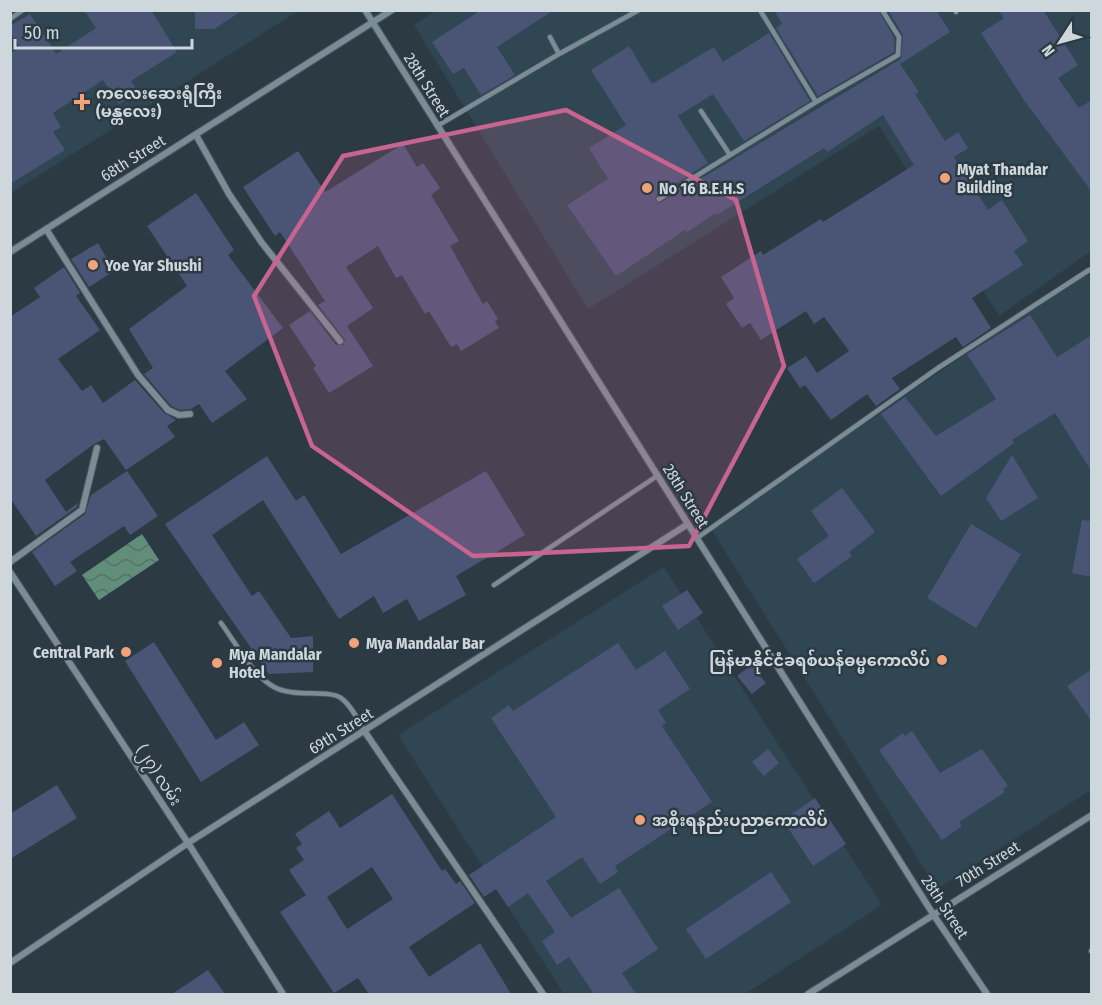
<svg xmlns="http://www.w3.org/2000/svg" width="1102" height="1005" font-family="'Fira Sans Condensed','Noto Sans Myanmar',sans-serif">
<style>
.built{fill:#304653}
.water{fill:url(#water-waves)}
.building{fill:#4a5576;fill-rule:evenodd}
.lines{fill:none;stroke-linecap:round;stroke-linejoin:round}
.lane-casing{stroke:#4b585f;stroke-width:6}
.street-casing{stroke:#4b585f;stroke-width:8}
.lane{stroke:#7b8c96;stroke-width:4.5}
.street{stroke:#7b8c96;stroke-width:6}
.marked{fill:#c7648f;fill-opacity:0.2;stroke:#c7648f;stroke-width:4.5;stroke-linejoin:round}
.poi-dot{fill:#f0a279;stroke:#2b3a43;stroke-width:2}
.labels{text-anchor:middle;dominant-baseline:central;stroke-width:5;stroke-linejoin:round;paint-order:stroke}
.street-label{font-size:16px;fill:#ced7dc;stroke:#2b3a43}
.poi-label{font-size:16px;font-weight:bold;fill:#ced7dc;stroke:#2b3a43;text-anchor:start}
</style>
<defs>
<pattern id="water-waves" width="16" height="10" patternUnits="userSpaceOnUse" patternTransform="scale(1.5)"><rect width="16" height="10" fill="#618d7b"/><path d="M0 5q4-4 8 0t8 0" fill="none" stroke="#557267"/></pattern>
</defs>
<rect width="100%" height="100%" fill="#2b3a43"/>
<path class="built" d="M437 10 1091 11V251L999 316 879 126 588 309 414 25Z
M11 11H298L11 193Z
M1091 268V790L937 889 711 529Z
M664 567 882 905 745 994H564L398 735Z"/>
<path class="water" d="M142 534 159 560 99 600 82 575Z"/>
<path class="building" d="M84 10H151L177 52 131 81 138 92 119 104 103 80 53 113 61 127 53 132 65 150 10 184V54L20 47 10 32V26L30 14 56 54 96 28Z
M195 10H243L214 29H195Z
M481 10H554L497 47 515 75 481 95 464 68 453 74 432 42Z
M774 10H878L894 38V52L818 96 776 28 782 24Z
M888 10H936L950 32 900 64 919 92 915 94 945 141 958 132 968 148 954 157 988 210 1002 200 1028 241 1014 251 1023 265 972 298 991 328 963 347 956 337 892 378 900 389 876 406 867 394 831 420 805 385 800 388 787 368 806 356 817 373 849 351 824 317 814 324 806 311 761 340 750 323 742 328 726 304 734 298 721 277 761 251 763 255 821 219 823 222 914 165 883 115 827 152 824 148 717 215 716 213 687 232 685 230 616 276 567 205 608 179 589 148 626 125 591 70 629 46 652 84 714 47 723 62 769 33 810 101 744 141 713 94 678 116 708 163 656 196 655 201 660 203 901 59 903 35Z
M998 10H1043L1078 65 1058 78 1079 108 1092 100V192L1024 100 981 33 1004 18Z
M403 144 417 167 423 163 440 188 431 195 459 241 450 246 483 304 487 301 498 319 495 321 499 328 461 351 457 344 451 347 429 311 425 314 402 275 396 278 378 246 346 267 373 308 347 326 373 366 329 393 313 368 316 366 289 325 310 311 336 345H343L345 340 318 305 325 301 280 232 275 236 243 187 298 151 325 192Z
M196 193 234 250 228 255 283 328 225 371 247 399 212 423 199 404 191 409 180 410 171 406 144 374 153 368 129 329 187 286 147 226Z
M98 243 114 271 89 287 71 259Z
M64 267 80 293 76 296 100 330 58 359 82 391 91 385 103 403 135 380 164 413 176 420 167 426 175 437 126 470 104 439 94 444 45 480 66 512 78 503 77 507 36 536 10 498V317L40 297 34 288Z
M1030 315 1057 357 1092 335V472L1055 413 1012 440 1014 443 941 496 881 414 905 397 936 436 996 399 967 354Z
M1012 455 1038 498 1001 521 986 498Z
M267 456 296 501 304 495 341 554 486 471 525 535 456 576 466 595 419 621 407 599 383 613 374 596 339 619 263 500 212 535 252 596 259 591 291 638 313 636V672L269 674 165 524Z
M127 471 158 516 130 535 124 526 70 562 77 571 55 586 32 552 85 514 91 495Z
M842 488 875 532 849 552 852 556 814 583 797 559 829 536 811 511Z
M1082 520 1092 521V577L1072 573Z
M971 524 1021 554 976 628 927 598Z
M687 590 703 613 678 630 662 606Z
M154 642 216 740 244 722 259 745 201 782 125 661Z
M618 643 636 670 665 651 690 689 658 710 666 723 662 726 712 802 615 866 618 872 600 884 582 857 546 881 571 918 619 888 658 949 622 973 636 994H594L569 957 557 965 542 941 555 932 528 893 508 907 496 889 484 897 469 875 556 817 491 718 509 705 513 711Z
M751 665 766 683 752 694 737 676Z
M1092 669V722L1067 686Z
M912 731 940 773 982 749 1008 786 1003 789 1005 792 959 822 962 826 942 840 879 750 903 733 905 736Z
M768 749 779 763 764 776 752 762Z
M57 785 77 818 10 859V814Z
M392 794 442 871 445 869 456 884 460 881 475 903 409 947 429 977 480 943 511 994H369L358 978 334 993 280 912 306 895 289 870 304 860 296 848 302 844 295 834 329 811 340 828ZM372 867 393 899 347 929 327 897Z
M815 798 846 844 813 866 783 820Z
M771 872 791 902 706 959 686 929Z
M208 970 225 994H172Z"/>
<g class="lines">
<g class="lane-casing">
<path id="lane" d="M955 10 956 12
M10 19 23 10
M559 54 639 10
M816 102 898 55 899 37 882 10
M701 111 730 155
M437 126 559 54 550 37
M659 199 816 102 760 10
M697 538 938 368 1089 270
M494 585 657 476
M221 623C236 643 252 675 274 687 294 698 328 689 341 698 352 706 359 722 365 732
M1091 951H1092"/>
</g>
<g class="street-casing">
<path id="street" d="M365 10 933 914 987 994
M196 135 229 194 262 243 340 341
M46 229 138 375 168 410 179 415 190 414
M10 252 392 10
M10 562 82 510 97 448
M10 572 188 843 283 994
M365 732 543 994
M10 963 188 843 688 524
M808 994 1092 815"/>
</g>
<use href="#lane" class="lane"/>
<use href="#street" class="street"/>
</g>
<path class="marked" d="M566 110 736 200 784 366 689 546 473 556 312 446 254 296 343 156Z"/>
<g class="poi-dot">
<path d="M79 93h6v6h6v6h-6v6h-6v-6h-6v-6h6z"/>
<circle cx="945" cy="178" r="6"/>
<circle cx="647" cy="188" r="6"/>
<circle cx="93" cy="265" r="6"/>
<circle cx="354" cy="643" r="6"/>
<circle cx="126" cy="652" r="6"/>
<circle cx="942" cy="660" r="6"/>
<circle cx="217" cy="663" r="6"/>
<circle cx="640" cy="820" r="6"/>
</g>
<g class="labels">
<g class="street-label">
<text transform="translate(427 85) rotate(58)">28th Street</text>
<text transform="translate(133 158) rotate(-32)">68th Street</text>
<text transform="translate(686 496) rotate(58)">28th Street</text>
<text transform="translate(341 731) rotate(-32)">69th Street</text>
<text transform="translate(159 775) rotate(57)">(၂၇) လမ်း</text>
<text transform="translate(988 864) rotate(-32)">70th Street</text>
<text transform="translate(945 907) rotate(57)">28th Street</text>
</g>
<g class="poi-label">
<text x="96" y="93">ကလေးဆေးရုံကြီး<tspan x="96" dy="18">(မန္တလေး)</tspan></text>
<text x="957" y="169">Myat Thandar<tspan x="957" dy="18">Building</tspan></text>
<text x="659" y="188">No 16 B.E.H.S</text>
<text x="105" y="265">Yoe Yar Shushi</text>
<text x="366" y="643">Mya Mandalar Bar</text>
<text x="114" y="652" text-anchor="end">Central Park</text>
<text x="229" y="654">Mya Mandalar<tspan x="229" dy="18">Hotel</tspan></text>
<text x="930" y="660" text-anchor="end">မြန်မာနိုင်ငံခရစ်ယန်ဓမ္မကောလိပ်</text>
<text x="652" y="820">အစိုးရနည်းပညာကောလိပ်</text>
</g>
</g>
<rect width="1102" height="1005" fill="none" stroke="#ced7dc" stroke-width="24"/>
<g transform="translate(1060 42) rotate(234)" stroke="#2b3a43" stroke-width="4.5" paint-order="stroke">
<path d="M0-4.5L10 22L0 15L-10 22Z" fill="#ced7dc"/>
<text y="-9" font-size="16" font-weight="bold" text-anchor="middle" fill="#ced7dc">N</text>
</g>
<path d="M15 39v9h177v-9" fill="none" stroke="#ced7dc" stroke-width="3"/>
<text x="24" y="39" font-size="18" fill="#ced7dc" stroke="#2b3a43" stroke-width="4.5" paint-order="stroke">50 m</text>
</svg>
